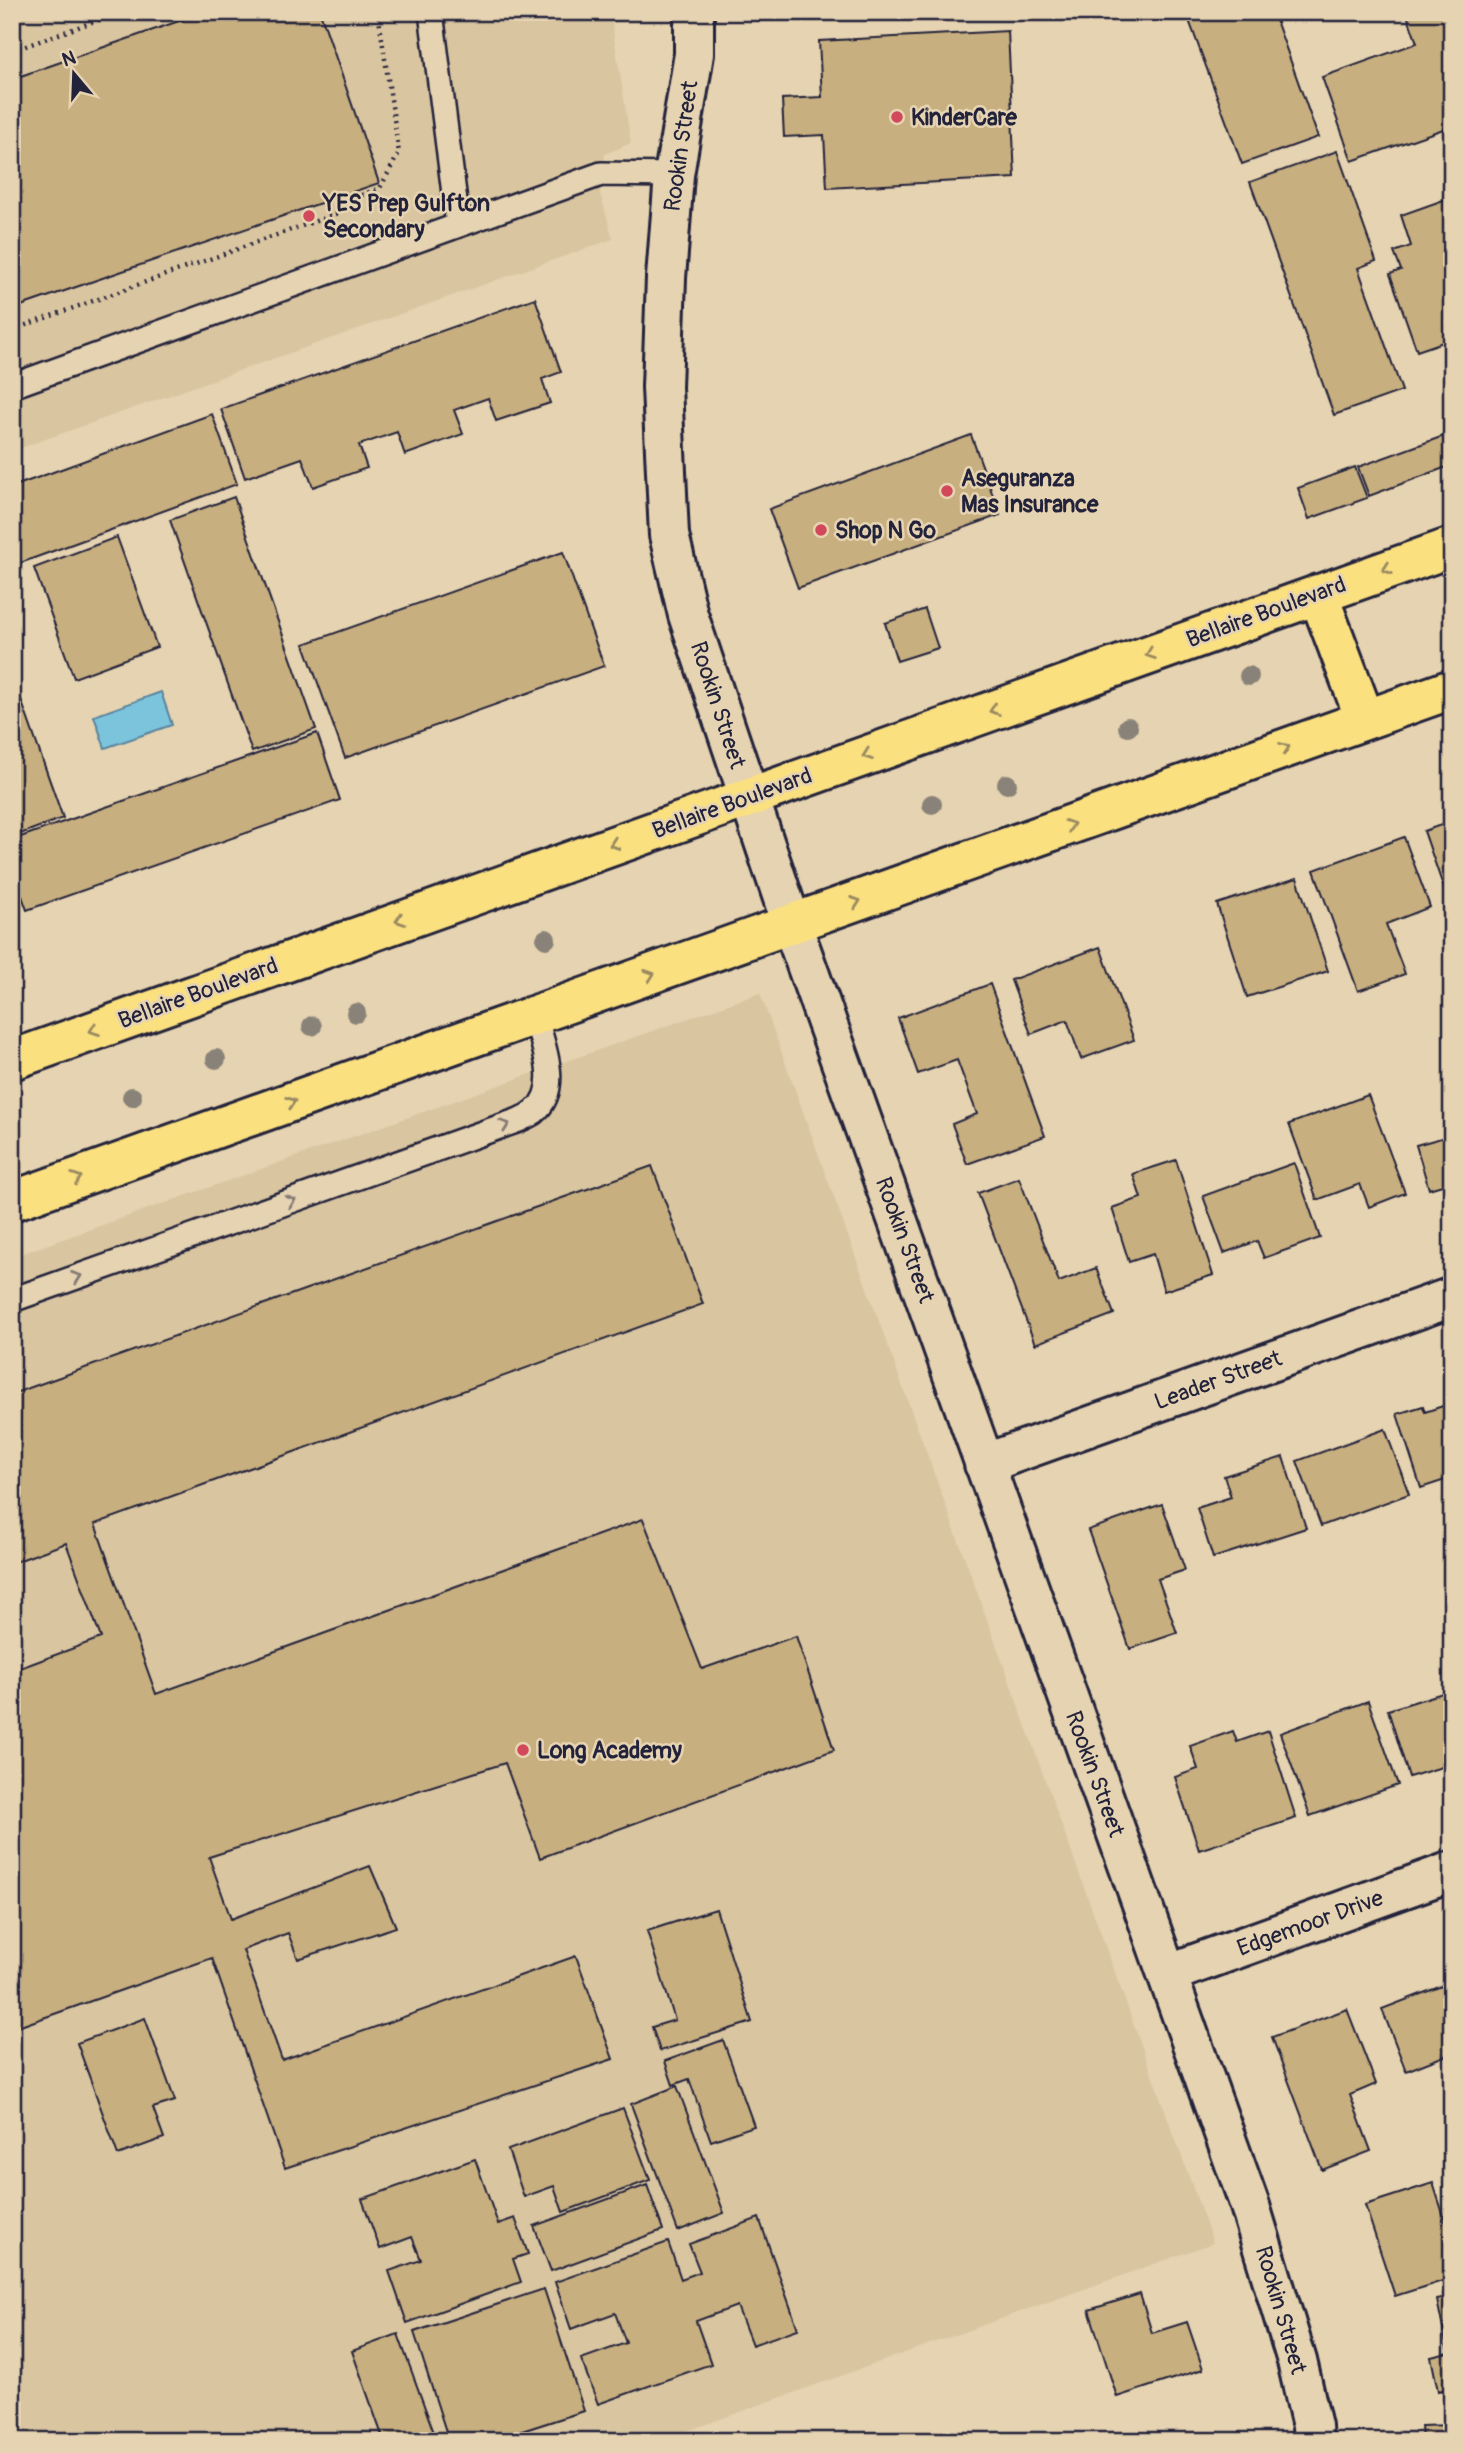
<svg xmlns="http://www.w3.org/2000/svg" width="1464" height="2453" font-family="Pangolin,sans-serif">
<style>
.built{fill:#d9c5a0}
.water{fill:#7cc4dc;stroke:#58839c;stroke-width:2}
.building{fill:#c8af7f;stroke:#22223b;stroke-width:2}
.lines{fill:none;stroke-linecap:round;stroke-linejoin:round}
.lane-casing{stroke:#22223b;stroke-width:28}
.street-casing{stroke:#22223b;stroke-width:44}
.secondary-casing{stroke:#22223b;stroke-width:44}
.primary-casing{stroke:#22223b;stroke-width:44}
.path{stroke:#22223b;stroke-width:4.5;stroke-dasharray:2 5;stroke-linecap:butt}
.lane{stroke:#e6d3b1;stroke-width:23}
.street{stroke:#e6d3b1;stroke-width:38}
.secondary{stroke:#e6d3b1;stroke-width:38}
.primary{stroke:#fbe080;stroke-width:38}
.tree{fill:#888278}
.oneway{stroke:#998a61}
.oneway2{stroke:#847a76}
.poi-dot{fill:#d1495b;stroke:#e6d3b1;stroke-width:2.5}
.labels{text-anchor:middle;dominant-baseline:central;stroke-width:5;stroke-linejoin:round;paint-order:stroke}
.poi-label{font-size:23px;font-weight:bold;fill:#22223b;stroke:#e6d3b1;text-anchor:start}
.street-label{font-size:23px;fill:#22223b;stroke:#e6d3b1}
</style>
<rect width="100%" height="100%" fill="#e6d3b1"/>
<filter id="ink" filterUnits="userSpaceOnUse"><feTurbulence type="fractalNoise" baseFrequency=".0143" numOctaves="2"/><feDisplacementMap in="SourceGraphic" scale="14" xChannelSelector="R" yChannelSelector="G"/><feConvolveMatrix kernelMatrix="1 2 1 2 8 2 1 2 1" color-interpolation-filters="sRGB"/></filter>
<g filter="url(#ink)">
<path class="built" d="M12 12H610L631 143 605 154 600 193 613 239 12 451Z
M760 993 1213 2243 659 2441H12V1257Z"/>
<path class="water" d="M161 692 172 725 105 748 94 716Z"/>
<path class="building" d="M205 12H320L379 183 12 309V79Z
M1186 12H1273L1318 137 1242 164Z
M1406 12H1452V126L1352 161 1322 77 1417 43Z
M1008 31 1015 178 827 188 824 135 784 137 782 99 822 97 819 41Z
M1337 151 1376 261 1358 268 1402 391 1334 415 1250 182Z
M1452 197V339L1417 351 1390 274 1401 270 1394 252 1411 246 1401 215Z
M535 298 561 372 542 379 550 403 496 421 488 398 454 410 463 434 405 455 397 432 359 445 367 468 313 487 302 458 245 478 221 409Z
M212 414 237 484 12 566V487Z
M1452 433V465L1369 496 1358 467Z
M971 435 1000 515 798 588 769 509Z
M1355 467 1367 498 1309 519 1298 488Z
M234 497 316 729 252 752 170 520Z
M117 537 157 647 74 678 34 568Z
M563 552 604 666 345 758 304 644Z
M925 609 938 648 897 661 885 623Z
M12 674 63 818 12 837Z
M317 733 340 800 27 910 12 868V840Z
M1452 821V912L1424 831Z
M1404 837 1430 907 1386 924 1405 974 1358 991 1314 870Z
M1297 878 1328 971 1247 997 1217 904Z
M1100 947 1134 1040 1081 1059 1067 1020 1031 1034 1011 980Z
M990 984 1045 1136 967 1164 952 1124 977 1114 957 1060 918 1074 898 1018Z
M1368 1095 1405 1193 1369 1207 1360 1184 1317 1200 1289 1124Z
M1452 1135V1182L1429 1189 1416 1145Z
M1176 1160 1213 1275 1164 1291 1153 1254 1129 1262 1112 1208 1141 1198 1133 1174Z
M1294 1163 1320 1238 1264 1258 1257 1241 1224 1253 1203 1196Z
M652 1166 703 1304 95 1524 156 1694 643 1519 702 1669 796 1636 834 1750 540 1858 505 1763 209 1857 231 1919 370 1866 396 1927 298 1959 288 1933 243 1950 282 2060 576 1956 613 2059 285 2168 212 1958 12 2029V1671L101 1638 66 1543 12 1563V1394Z
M1019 1178 1059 1282 1096 1268 1114 1314 1035 1344 978 1193Z
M1452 1403V1500H1451L1445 1480 1421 1488 1397 1414 1423 1406 1425 1412Z
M1385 1429 1409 1494 1321 1526 1297 1461Z
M1283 1457 1306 1528 1213 1558 1197 1508 1231 1497 1224 1476Z
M1162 1504 1185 1570 1158 1579 1177 1633 1130 1649 1088 1530Z
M1452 1690V1764L1409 1777 1388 1710Z
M1368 1701 1398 1785 1310 1816 1280 1733Z
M1233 1731 1237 1742 1268 1731 1296 1818 1199 1850 1175 1777 1198 1769 1190 1746Z
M716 1909 752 2022 660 2051 652 2027 675 2020 647 1931Z
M1452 1982V2053L1406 2071 1382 2009Z
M1347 2009 1376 2084 1350 2095 1371 2151 1322 2170 1272 2037Z
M145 2018 175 2101 153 2108 164 2138 118 2155 77 2043Z
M723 2040 754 2126 711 2141 689 2079 673 2085 665 2061Z
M677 2086 724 2213 678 2231 631 2104Z
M623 2108 650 2180 563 2212 554 2186 524 2197 508 2150Z
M475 2159 498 2224 515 2218 528 2254 513 2259 521 2282 407 2323 389 2271 421 2260 412 2237 380 2249 362 2199Z
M1433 2183 1452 2241V2278L1395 2296 1365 2205Z
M647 2185 663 2230 551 2271 534 2226Z
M759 2218 798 2329 752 2345 737 2306 696 2321 711 2364 598 2404 581 2359 626 2343 615 2313 571 2329 555 2282 668 2242 681 2279 700 2272 689 2244Z
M544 2289 584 2411 491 2441H449L414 2332Z
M1140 2294 1152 2333 1187 2322 1203 2369 1117 2397 1089 2310Z
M1452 2297V2388L1438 2391 1431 2357 1448 2353 1437 2300Z
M398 2334 437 2441H384L352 2351Z
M1452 2425V2441H1422L1421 2426Z"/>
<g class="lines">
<g class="lane-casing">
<path id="lane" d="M431 12 458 225
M12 386 601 174 674 175
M12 1300 519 1120C523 1118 530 1115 534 1112 562 1089 543 1045 535 1016"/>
</g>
<g class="street-casing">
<path id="street" d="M792 925 1250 2206 1297 2361 1312 2426 1313 2441
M984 1464 1452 1297
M1167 1974 1452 1871"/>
</g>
<g class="secondary-casing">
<path id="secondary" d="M694 12V54L674 175 666 278 662 387 669 535 688 615 792 925"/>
</g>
<g class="primary-casing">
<path id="primary" d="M1318 594 1365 719
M12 1060 1452 547
M12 1201 1452 689"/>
</g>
<path class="path" d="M12 51 120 12
M12 330 341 212 346 201 380 188 399 153 378 12"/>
<use href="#lane" class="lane"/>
<use href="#street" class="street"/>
<use href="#secondary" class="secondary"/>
<use href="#primary" class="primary"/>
</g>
<g class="tree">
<circle cx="1249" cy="676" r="10"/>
<circle cx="1128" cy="727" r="10"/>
<circle cx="1007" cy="784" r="10"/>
<circle cx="932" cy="804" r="10"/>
<circle cx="546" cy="939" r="10"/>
<circle cx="356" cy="1013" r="10"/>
<circle cx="312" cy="1026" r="10"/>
<circle cx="216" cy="1059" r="10"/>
<circle cx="132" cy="1097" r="10"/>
</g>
<defs><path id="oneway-chevron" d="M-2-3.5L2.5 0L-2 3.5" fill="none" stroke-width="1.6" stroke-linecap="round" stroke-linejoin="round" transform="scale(1.75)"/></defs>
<g class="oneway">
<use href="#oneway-chevron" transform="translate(1387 569) rotate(161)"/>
<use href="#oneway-chevron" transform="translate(1150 654) rotate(160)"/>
<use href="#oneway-chevron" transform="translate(994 710) rotate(161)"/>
<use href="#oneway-chevron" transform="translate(1285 748) rotate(-20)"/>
<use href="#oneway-chevron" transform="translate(867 755) rotate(160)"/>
<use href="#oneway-chevron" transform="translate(1070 825) rotate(-20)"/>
<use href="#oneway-chevron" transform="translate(614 844) rotate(161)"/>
<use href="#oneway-chevron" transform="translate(856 902) rotate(-20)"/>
<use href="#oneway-chevron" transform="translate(400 920) rotate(161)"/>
<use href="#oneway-chevron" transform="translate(650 975) rotate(-19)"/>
<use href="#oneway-chevron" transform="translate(94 1030) rotate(160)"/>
<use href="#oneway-chevron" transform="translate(291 1102) rotate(-19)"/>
<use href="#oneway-chevron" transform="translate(77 1178) rotate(-19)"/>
</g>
<g class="oneway2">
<use href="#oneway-chevron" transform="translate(505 1125) rotate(-20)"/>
<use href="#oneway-chevron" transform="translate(291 1201) rotate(-20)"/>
<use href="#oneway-chevron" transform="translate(77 1277) rotate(-20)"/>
</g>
</g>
<g class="poi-dot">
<circle cx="897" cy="117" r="7"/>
<circle cx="309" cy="216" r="7"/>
<circle cx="947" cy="491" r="7"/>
<circle cx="821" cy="530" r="7"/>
<circle cx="523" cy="1750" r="7"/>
</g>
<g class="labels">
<g class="poi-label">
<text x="911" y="117">KinderCare</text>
<text x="323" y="203">YES Prep Gulfton<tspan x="323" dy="26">Secondary</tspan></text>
<text x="961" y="478">Aseguranza<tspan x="961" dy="26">Mas Insurance</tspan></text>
<text x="835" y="530">Shop N Go</text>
<text x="537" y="1750">Long Academy</text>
</g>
<g class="street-label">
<text transform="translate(681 146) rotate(-82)">Rookin Street</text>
<text transform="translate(1266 612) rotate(-20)">Bellaire Boulevard</text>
<text transform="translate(718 705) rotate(72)">Rookin Street</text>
<text transform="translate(732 803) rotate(-20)">Bellaire Boulevard</text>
<text transform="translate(198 993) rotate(-20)">Bellaire Boulevard</text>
<text transform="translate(905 1240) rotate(70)">Rookin Street</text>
<text transform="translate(1218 1380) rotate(-20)">Leader Street</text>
<text transform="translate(1095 1774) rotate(70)">Rookin Street</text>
<text transform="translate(1310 1923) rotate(-20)">Edgemoor Drive</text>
<text transform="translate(1281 2310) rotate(74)">Rookin Street</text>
</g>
</g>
<rect width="1464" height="2453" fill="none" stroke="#e6d3b1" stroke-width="42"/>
<rect x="21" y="21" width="1422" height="2411" fill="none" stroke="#22223b" stroke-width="2.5" filter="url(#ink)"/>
<g transform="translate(74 74) rotate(341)" stroke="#e6d3b1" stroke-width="5" paint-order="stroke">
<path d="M0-5L12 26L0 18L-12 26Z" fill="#22223b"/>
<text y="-10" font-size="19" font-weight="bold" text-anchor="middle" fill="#22223b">N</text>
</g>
</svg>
